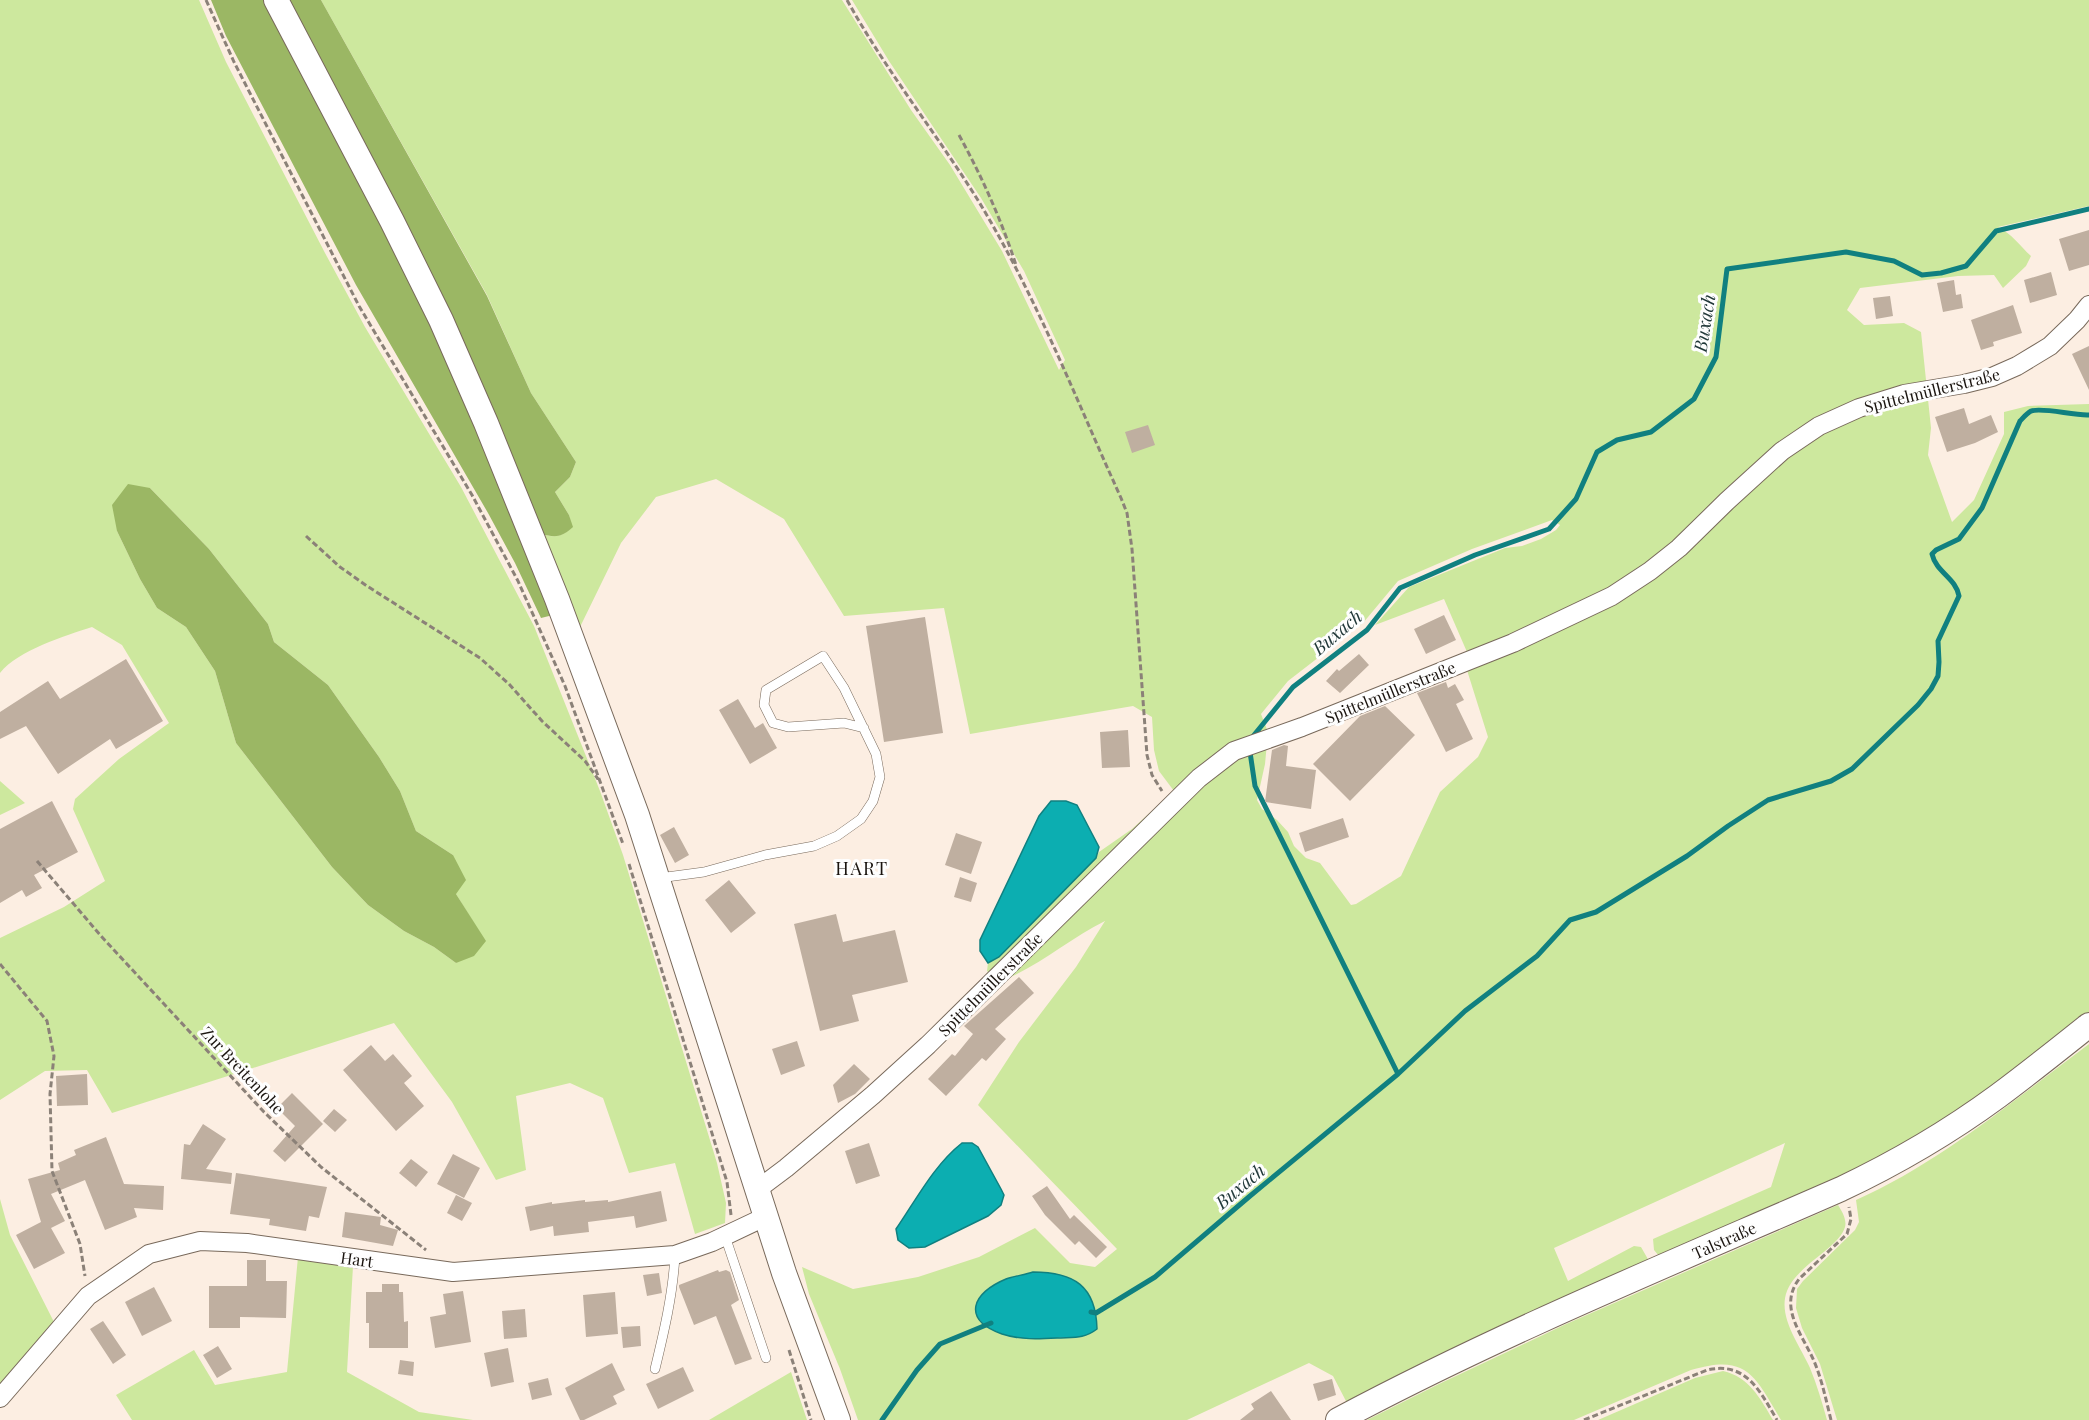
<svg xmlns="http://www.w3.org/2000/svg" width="2089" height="1420" font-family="'Playfair Display',serif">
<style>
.green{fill:#cde89e;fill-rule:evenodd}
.forest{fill:#9bb764}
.water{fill:#0caeb1;stroke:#108080;stroke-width:1.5}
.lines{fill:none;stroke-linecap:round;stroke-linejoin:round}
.stream{stroke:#108080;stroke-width:5}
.building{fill:#bfafa0}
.lane-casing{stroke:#78695b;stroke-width:10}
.street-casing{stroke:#78695b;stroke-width:20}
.secondary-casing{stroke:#78695b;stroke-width:26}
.path{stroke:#8b8178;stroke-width:3;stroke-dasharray:6 3;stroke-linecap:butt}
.lane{stroke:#fff;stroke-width:9}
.street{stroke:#fff;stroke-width:18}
.secondary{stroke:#fff;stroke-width:24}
.labels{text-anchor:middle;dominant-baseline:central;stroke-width:6;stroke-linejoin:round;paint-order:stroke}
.street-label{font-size:16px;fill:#1a140f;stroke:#fefefe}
.water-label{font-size:18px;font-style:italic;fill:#213839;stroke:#fefefe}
.neighbourhood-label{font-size:18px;letter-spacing:1.5px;fill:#1a140f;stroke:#fefefe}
</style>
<rect width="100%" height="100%" fill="#fceee2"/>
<path class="green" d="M0 0H199L226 62 325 253 365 327 461 487 534 626 600 791 623 855 717 1163 726 1203 725 1223 695 1234 675 1163 629 1173 603 1098 570 1083 516 1096 526 1170 496 1180 452 1102 394 1023 112 1113 87 1070 45 1071 0 1100V938L64 907 105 881 73 809 75 799 119 759 169 723 122 645 92 627C65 636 18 650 0 673ZM150 488 209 549 268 624 274 642 328 685 379 757 400 791 416 831 453 855 456 894 485 941 456 963 434 947 404 931 368 905 332 867 236 743 215 671 186 627 157 608 140 579 117 531Z
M321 0H842L911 110 950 165 1002 251 1059 370 1065 360 1024 271 981 198 889 61 852 0H2089V206L1998 227C2012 234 2019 245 2031 256L2026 266 2003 288 1994 275 1958 276 1860 288 1847 310 1864 325 1904 323 1921 332 1931 428 1928 455 1952 522 1974 500 2004 434V412L2028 406 2089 404V1014L1957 1111 1916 1138 1885 1157 1855 1172 1796 1195 1659 1256 1654 1250 1653 1239 1771 1187 1785 1143 1554 1248 1568 1281 1634 1246 1641 1247 1649 1261 1457 1350 1347 1403 1333 1376 1309 1363 1187 1420H858L840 1369 809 1294 802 1267 853 1289 918 1277 979 1257 1035 1228 1070 1263 1095 1267 1117 1249 978 1105 1019 1042 1076 967 1105 921C1069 939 1038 967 999 982L987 971 988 963 999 957 1096 858 1099 852 1132 829 1174 791 1159 771 1154 750 1152 717 1133 706 970 734 944 608 844 616 784 519 716 479 656 497 621 543 580 627 541 534C555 538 562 537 572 527L569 515 555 492 570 477 576 462 531 393 487 295ZM1857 404V415C1835 425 1814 436 1794 450 1741 488 1702 540 1650 578 1595 618 1529 641 1466 667L1488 737 1478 757 1440 792 1401 876 1356 904 1351 905 1320 863 1306 858 1294 846 1288 832 1277 820 1262 809 1257 800 1265 764 1268 732 1261 714 1288 681 1363 623 1398 581 1472 549 1552 520 1560 525 1556 530 1541 539 1522 546 1505 548 1409 587 1375 625 1444 599 1467 652V656C1527 627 1591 607 1646 567 1668 552 1687 531 1706 512 1750 468 1796 423 1857 404ZM1033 1272C1074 1272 1096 1286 1097 1329 1084 1339 1074 1337 1057 1338 1039 1339 1020 1340 1002 1334 961 1319 972 1293 1006 1279 1014 1276 1024 1275 1033 1272Z
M0 781 25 803 0 815Z
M2089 1044V1420H1837L1820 1364 1802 1328 1796 1308 1797 1289 1803 1281 1855 1230 1859 1222 1856 1200C1941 1162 2015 1099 2089 1044Z
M0 1199 10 1235 55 1324 0 1387Z
M1838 1205C1842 1211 1847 1220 1845 1227 1839 1248 1797 1265 1787 1291 1777 1317 1800 1345 1810 1368 1817 1385 1822 1402 1827 1420H1781C1755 1376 1747 1353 1691 1370L1574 1420H1367L1439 1384 1564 1325Z
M298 1257 353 1266 347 1372 419 1412 473 1420H132L116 1395 194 1350 215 1385 287 1372Z
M1723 1371C1749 1377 1760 1398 1773 1420H1598L1695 1378Z
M791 1372 807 1420H709Z"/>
<path class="forest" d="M211 0H267L452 363 553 615 541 618 515 563 488 513 356 285 226 36Z
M286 0H321L487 296 531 393 576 462 570 477 555 492 569 515 573 527C562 537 556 538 541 534Z
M128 484 150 488 209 549 268 624 274 642 328 685 379 757 400 791 416 831 453 855 466 880 456 894 486 941 474 956 456 963 434 947 404 931 368 905 332 867 236 743 215 671 186 627 157 608 140 579 117 531 112 505Z"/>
<path class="water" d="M1051 801H1066L1077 805 1099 847 1096 858 999 957 988 963 980 951V940L1039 816Z
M962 1143H972L978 1147 1001 1189 1004 1195 1001 1205 988 1216 925 1247 909 1248 898 1240 896 1229C916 1200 934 1165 962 1143Z
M1033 1272C1074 1272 1096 1286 1097 1329 1084 1339 1074 1337 1057 1338 1039 1339 1020 1340 1002 1334 961 1319 972 1293 1006 1279 1014 1276 1024 1275 1033 1272Z"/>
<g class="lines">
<path class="stream" d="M1250 740 1293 687 1367 630 1400 588 1475 555 1549 529 1576 499 1597 452 1617 440 1651 432 1694 399 1716 357 1727 269 1846 252 1894 261 1922 275 1941 273 1966 266 1996 231 2089 209
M1250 752 1255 786 1398 1074
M1091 1312 1096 1313 1155 1277 1250 1196 1398 1074 1465 1011 1537 956 1570 920 1596 912 1687 856 1728 826 1768 800 1831 781 1852 769 1918 705 1931 689 1938 676 1939 662 1938 641 1959 596C1956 578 1936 572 1932 554L1936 550 1959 539 1982 508 2020 421C2023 418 2027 413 2031 411 2043 407 2074 416 2089 415
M882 1420 917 1370 940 1344 991 1323"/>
</g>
<path class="building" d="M2089 230V265L2069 271 2059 239Z
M2051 272 2057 295 2030 303 2024 280Z
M1954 280 1956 295 1961 294 1963 308 1943 312 1937 283Z
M1890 296 1893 316 1876 319 1873 298Z
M2013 305 2022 333 1993 342 1994 346 1981 350 1971 320Z
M2089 346V390L2072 354Z
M1964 408 1969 424 1991 415 1998 432 1975 443 1947 452 1935 417Z
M1148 425 1155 445 1132 453 1125 432Z
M1444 615 1456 640 1426 654 1414 629Z
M925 617 943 733 884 742 866 626Z
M1359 654 1369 665 1340 693 1326 681 1337 669 1339 671Z
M126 659 163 721 116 749 110 739 58 774 26 726 0 739V712L48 681 60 699Z
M1446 682 1448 688 1455 684 1464 700 1456 704 1473 739 1446 752 1417 693Z
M738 699 755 728 763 723 777 748 750 764 719 710Z
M1385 706 1415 735 1350 801 1313 764 1360 716Z
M1128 730 1130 767 1102 768 1100 732Z
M1284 745 1288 746 1286 766 1316 770 1311 809 1265 802 1272 750Z
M52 801 78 852 34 875 42 888 26 897 22 890 0 903V829Z
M1343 818 1349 837 1305 852 1299 833Z
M674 827 689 855 675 863 660 835Z
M956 833 982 842 971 874 945 865Z
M960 877 977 883 971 902 954 897Z
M729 880 756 913 731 933 705 900Z
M836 914 843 942 895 930 908 982 852 995 859 1021 820 1031 794 924Z
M1019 977 1034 993 995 1029 1006 1039 986 1061 982 1058 946 1096 928 1079 952 1054 955 1056 973 1034 964 1026Z
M797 1041 805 1066 781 1075 772 1049Z
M371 1045 385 1061 393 1054 412 1076 404 1083 424 1106 396 1131 343 1070Z
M854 1064 870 1079 855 1094 838 1103 833 1085Z
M87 1074 88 1105 57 1106 56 1076Z
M292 1093 323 1124 285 1162 273 1151 295 1126 277 1108Z
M334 1109 347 1120 335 1132 323 1121Z
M203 1124 226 1139 206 1169 232 1173 231 1184 181 1179 184 1144 190 1145Z
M106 1137 124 1184 164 1186 163 1210 134 1208 137 1217 105 1230 85 1180 51 1194 65 1221 51 1228 65 1253 34 1269 16 1235 41 1222 28 1179 60 1170 58 1163 76 1155 74 1150Z
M869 1143 880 1176 856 1184 845 1151Z
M453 1154 480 1168 464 1198 437 1184Z
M411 1159 428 1172 416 1187 399 1173Z
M236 1173 327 1187 319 1218 309 1216 306 1231 269 1225 270 1219 230 1214Z
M1047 1186 1070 1219 1074 1215 1107 1247 1096 1258 1079 1241 1075 1245 1045 1215 1032 1196Z
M661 1191 667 1221 636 1228 634 1216 588 1222 589 1232 554 1236 553 1226 530 1231 525 1207 552 1202V1204L585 1200V1202L608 1200V1202Z
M456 1195 472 1203 462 1221 447 1213Z
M345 1212 381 1217 380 1225 398 1230 393 1246 342 1237Z
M247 1260H266V1281H287L286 1318 240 1317V1328H209V1286H247Z
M718 1270 719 1272 726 1270 730 1272 739 1300 731 1305 752 1359 735 1365 716 1316 694 1325 679 1287V1285Z
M659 1273 662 1293 647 1296 643 1275Z
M382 1284H399V1292H403L404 1322 408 1321V1348H369V1323H366V1292H382Z
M154 1287 172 1321 142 1336 125 1302Z
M463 1291 471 1342 435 1348 430 1317 446 1314 443 1294Z
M615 1292 618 1334 586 1337 583 1295Z
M525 1309 527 1337 504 1339 502 1311Z
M103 1321 126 1355 113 1364 90 1329Z
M640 1326 641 1346 623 1348 621 1327Z
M218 1346 232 1369 217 1378 203 1355Z
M508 1348 514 1382 491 1387 484 1353Z
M400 1360 414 1362 413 1376 398 1374Z
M612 1363 625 1390 613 1396 617 1404 584 1420H580L565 1388Z
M683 1367 694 1391 658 1409 646 1384Z
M548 1378 552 1395 532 1400 528 1383Z
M1332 1379 1336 1395 1318 1401 1313 1384Z
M1271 1391 1291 1420H1240L1254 1409 1251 1404Z"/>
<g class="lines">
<g class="lane-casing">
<path id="lane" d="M659 878 704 872 765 855 814 846 837 836 861 819 873 801 880 777 876 754 844 688 823 656 766 690 764 705 773 723 788 727 844 723 864 728
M725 1236 766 1358
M655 1369C664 1332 673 1294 675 1255"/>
</g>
<g class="street-casing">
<path id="street" d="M758 1189 786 1168 873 1095 928 1045 1199 778 1234 751 1302 727 1513 643 1612 596 1650 571 1679 548 1727 501 1782 451 1819 426 1859 408 1904 394 1964 384 1992 377 2017 366 2050 346 2077 320 2089 305
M0 1398 88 1296 149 1254 200 1241 247 1243 453 1272 675 1255 712 1242 767 1216"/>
</g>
<g class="secondary-casing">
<path id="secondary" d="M276 0 392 221 441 320 486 423 557 599 637 815 784 1273 838 1420
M1338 1420C1501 1333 1672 1263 1841 1189 1896 1163 1949 1132 1998 1096 2029 1073 2059 1049 2089 1025"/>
</g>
<path class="path" d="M206 0 234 62 359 306 472 495 518 581 565 686 623 844
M847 0C886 71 937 134 979 202 1036 296 1076 399 1121 498L1127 513 1132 549 1147 755 1152 775 1162 791
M959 135C982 177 1001 219 1016 265
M306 536 340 567 367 586 480 658 509 684 542 721 585 761 598 779
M37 861 101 936 264 1112 321 1167 426 1250
M629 864 727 1182 731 1215
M0 964 47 1021 54 1056 50 1094 52 1171 80 1244 85 1276
M789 1350 811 1420
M1584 1420 1707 1370C1746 1361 1760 1391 1777 1420
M1831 1420C1826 1400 1822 1380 1814 1361 1802 1334 1778 1307 1799 1279L1847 1234 1851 1219 1849 1207"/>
<use href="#lane" class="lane"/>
<use href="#street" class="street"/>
<use href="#secondary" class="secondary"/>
</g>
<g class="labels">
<g class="street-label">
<text transform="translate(1932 390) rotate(-14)">Spittelmüllerstraße</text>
<text transform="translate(1390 692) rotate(-22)">Spittelmüllerstraße</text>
<text transform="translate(990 984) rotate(-45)">Spittelmüllerstraße</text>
<text transform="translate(243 1070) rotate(47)">Zur Breitenlohe</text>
<text transform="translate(1724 1240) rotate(-24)">Talstraße</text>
<text transform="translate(357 1259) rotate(8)">Hart</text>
</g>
<g class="water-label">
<text transform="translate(1704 323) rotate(-81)">Buxach</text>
<text transform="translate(1337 632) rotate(-40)">Buxach</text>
<text transform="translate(1240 1186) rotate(-40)">Buxach</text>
</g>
<g class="neighbourhood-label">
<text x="862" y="868">HART</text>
</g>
</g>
</svg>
